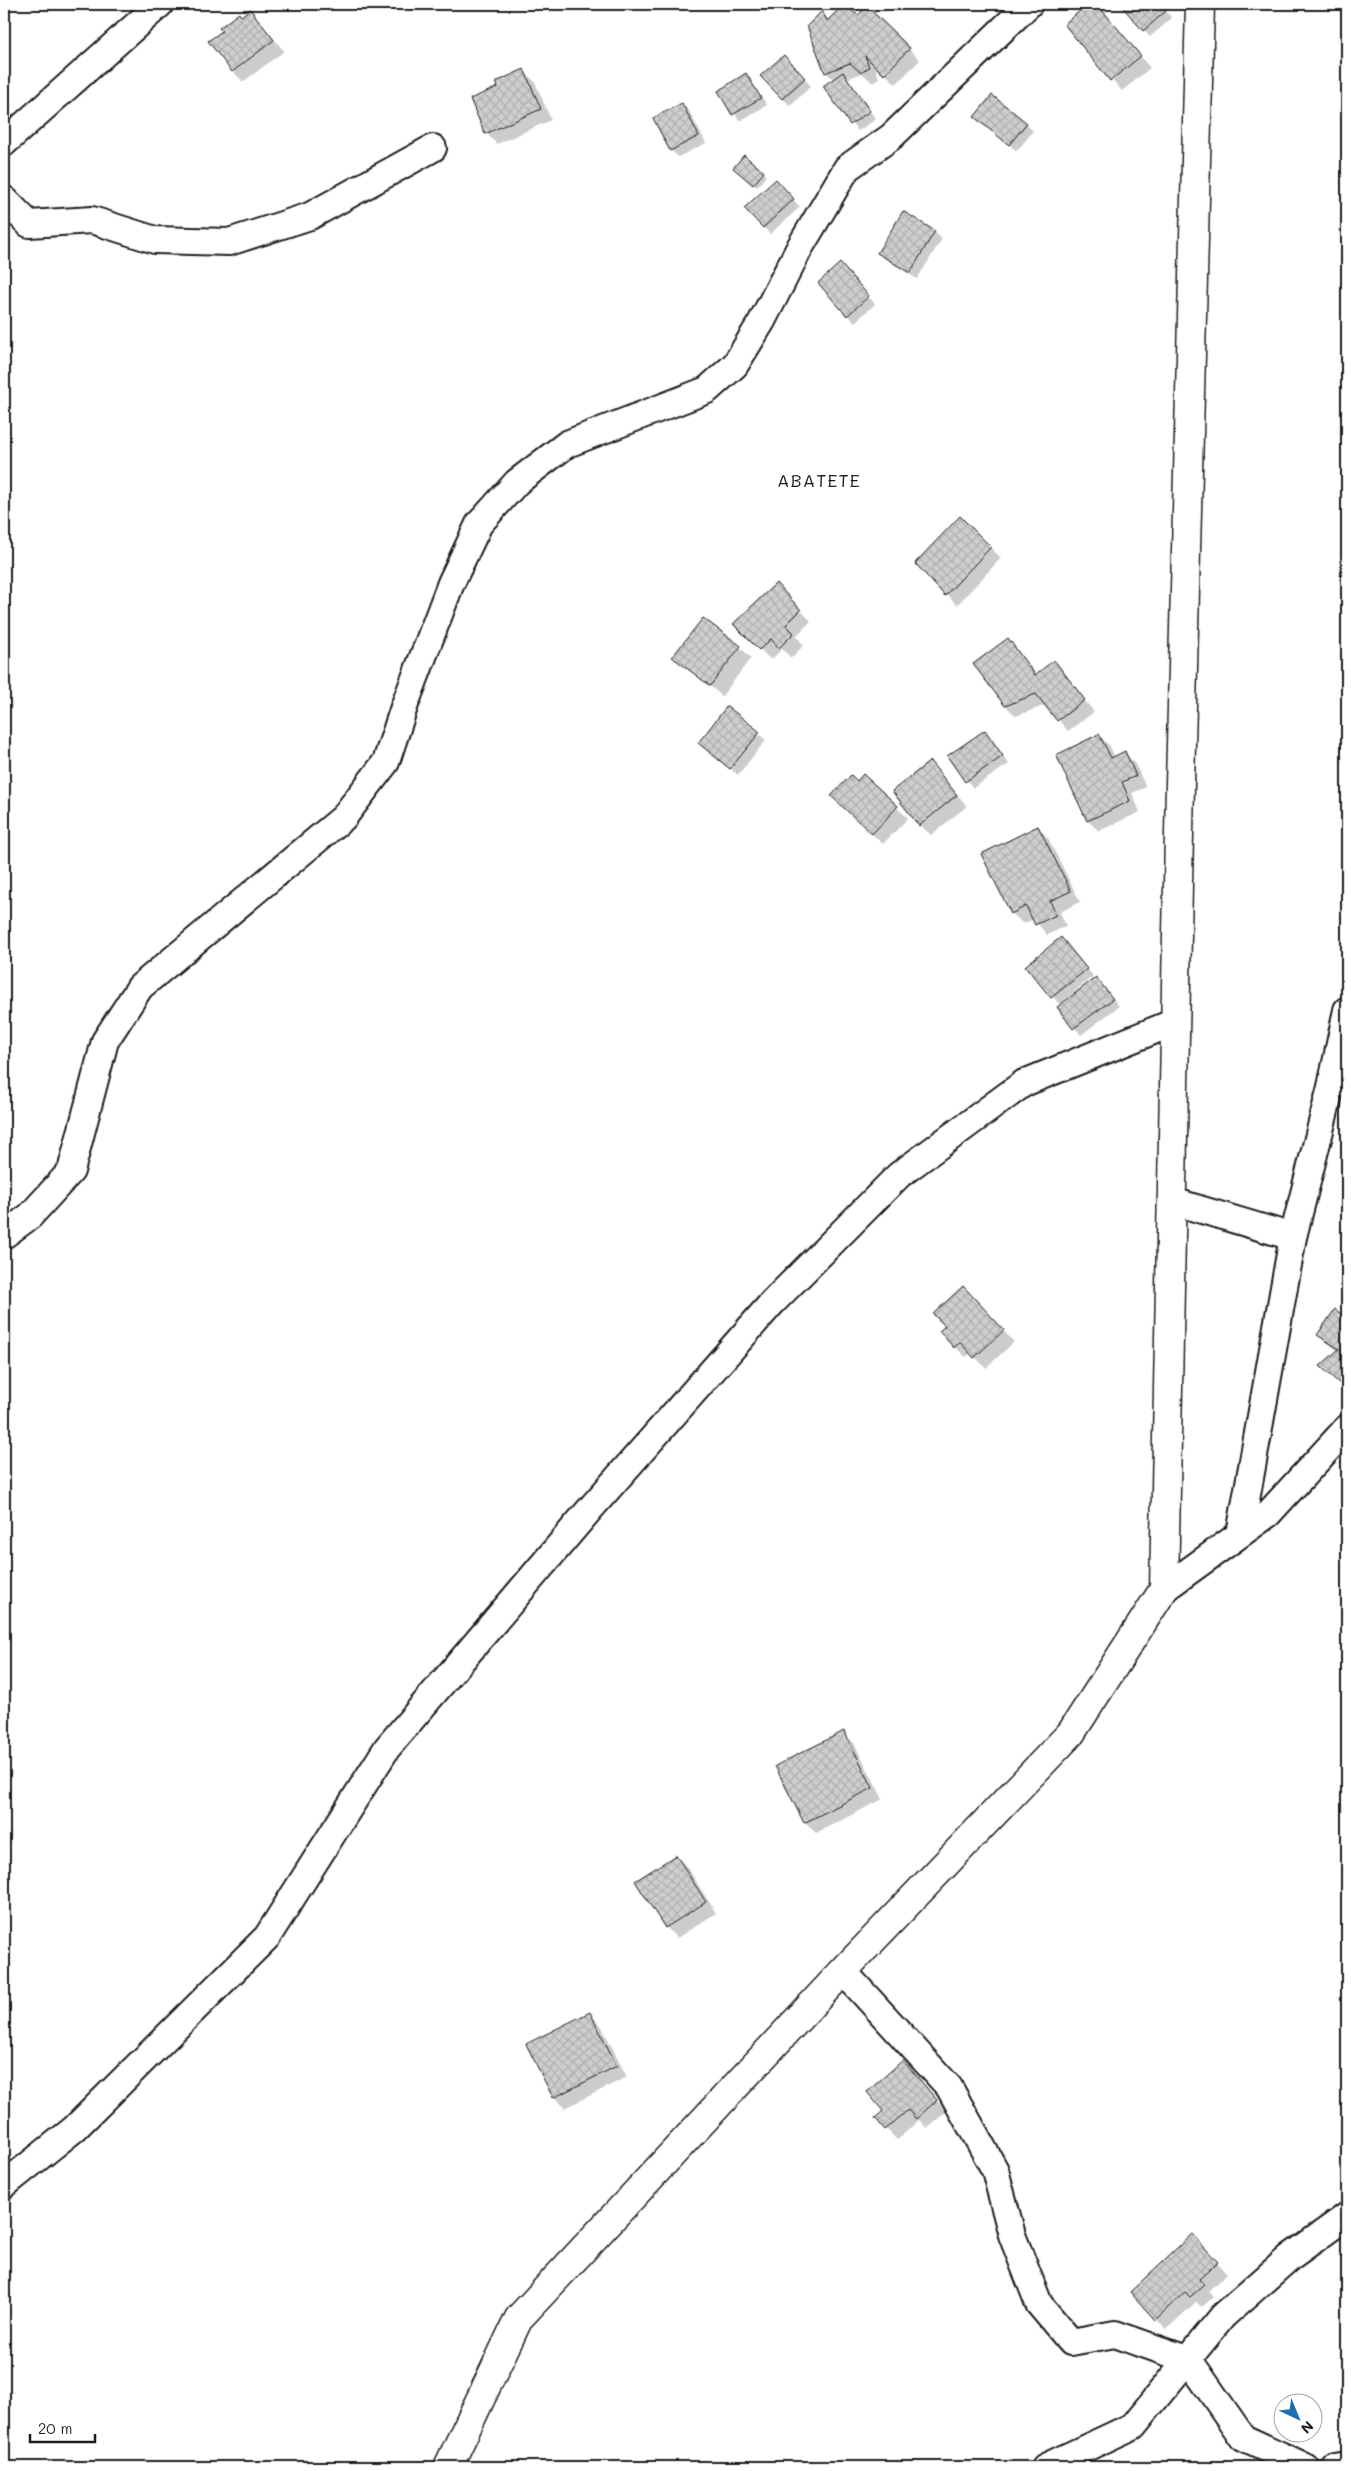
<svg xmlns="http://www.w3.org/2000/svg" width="1351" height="2471" font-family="Mali,sans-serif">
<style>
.shadow{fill:#0003}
.building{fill:url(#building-cross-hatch);stroke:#1c1c1c}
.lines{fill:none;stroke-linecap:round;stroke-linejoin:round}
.minor-casing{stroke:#1c1c1c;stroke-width:30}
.major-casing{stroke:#1c1c1c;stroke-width:31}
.minor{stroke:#fff;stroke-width:26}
.major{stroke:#fff;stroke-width:28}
.labels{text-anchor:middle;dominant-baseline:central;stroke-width:4;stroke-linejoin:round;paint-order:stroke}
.quarter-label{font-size:18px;letter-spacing:1px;fill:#1c1c1c;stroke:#fff}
</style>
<defs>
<pattern id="building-cross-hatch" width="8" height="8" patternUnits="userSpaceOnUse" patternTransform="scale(1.25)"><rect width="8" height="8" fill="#cecece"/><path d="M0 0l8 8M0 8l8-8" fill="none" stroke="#b0b0b0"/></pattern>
</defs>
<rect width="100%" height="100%" fill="#fff"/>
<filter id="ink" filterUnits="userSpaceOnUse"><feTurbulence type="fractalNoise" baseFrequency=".02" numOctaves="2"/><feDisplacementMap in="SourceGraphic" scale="10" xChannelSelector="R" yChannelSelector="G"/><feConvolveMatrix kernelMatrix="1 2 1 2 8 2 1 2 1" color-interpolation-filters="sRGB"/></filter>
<g filter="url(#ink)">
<path class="shadow" d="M1090 4H1096L1104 12 1150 68 1122 91 1065 25Z
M1121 4H1159L1172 18 1150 37Z
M845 5 858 17 867 7 920 60 896 84 874 63 879 78 873 83 862 73 847 79 876 119 858 131 825 87 834 80 826 72 822 13 830 20Z
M250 10 284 51 243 82 233 71 242 17Z
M791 64 811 86 790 106 762 76Z
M524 71 535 82 551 120 497 144 486 133 500 88Z
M746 75 767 105 740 121 719 91Z
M682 104 689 111 706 143 678 157 671 150 655 119Z
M983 124H1026L1033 131 1017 151Z
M745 157 766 176 757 187 735 168Z
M782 188 800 207 770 234 746 209Z
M903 213 935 232 942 239 917 279 886 259 879 252Z
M847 271 875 304 855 322 848 315Z
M1347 309V324L1343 320Z
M960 517 1001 558 957 605 917 563Z
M787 596 811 621 796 636 804 645 791 658 782 649 771 660 735 624Z
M1008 640 1037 675 1054 662 1094 712 1068 731 1046 705 1016 716 1005 705Z
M740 647 751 658 722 696 674 657Z
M727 708 766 740 738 775 699 743Z
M985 732 1009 764 973 788 949 756Z
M1099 736 1110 746 1115 758 1125 753 1135 764 1146 787 1132 793 1140 812 1099 831 1088 821 1057 755Z
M930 763 967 806 931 835 920 825Z
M863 776 908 818 883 844 843 807Z
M1038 827 1048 838 1080 902 1060 912 1066 926 1047 935 1034 919 1023 924 1012 913Z
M1068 946 1093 976 1061 1003 1062 1004 1096 978 1119 1006 1081 1035 1058 1007 1061 1006 1027 966Z
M973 1298 1014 1342 986 1368 971 1353 966 1357 955 1347Z
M1335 1311 1347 1321V1390L1333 1377 1338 1351 1318 1335Z
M843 1732 854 1743 883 1799 816 1833 805 1823 777 1767Z
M676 1856 687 1867 716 1913 677 1938 666 1927Z
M590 2014 601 2025 627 2077 565 2108 554 2097Z
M913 2073 947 2111 927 2128 919 2120 897 2140 886 2129 885 2111Z
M1202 2246 1227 2273 1209 2290 1214 2296 1202 2307 1196 2302 1167 2329 1156 2319Z"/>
<path class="building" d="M844 4 858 15 867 6 910 48 884 75 865 56 869 67 861 73 850 63 825 73 807 26 822 11 827 21Z
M1088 4H1097L1141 56 1110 81 1064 24Z
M1120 4H1160L1166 11 1143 31Z
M250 9 274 40 232 72 208 41 222 31 219 28 239 13 241 16Z
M784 55 805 78 782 99 760 76Z
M524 69 541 109 485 134 470 99 498 87 496 82Z
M843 72 870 111 850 125 823 86Z
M746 73 761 98 732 115 718 91Z
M992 95 1027 123 1009 145 974 117Z
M682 103 699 136 670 151 653 118Z
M744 155 764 172 753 185 733 168Z
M776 179 794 199 763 228 744 208Z
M903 211 935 231 910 273 877 253Z
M840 263 869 296 847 316 818 283Z
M960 516 991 547 945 596 915 563Z
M776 583 801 610 786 625 794 633 779 648 771 639 759 650 733 624Z
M703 618 741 646 710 686 672 657Z
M1008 638 1035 675 1054 660 1085 700 1057 721 1036 694 1005 706 973 664Z
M727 706 760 732 730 769 698 743Z
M985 730 1003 756 965 782 947 756Z
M1099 734 1111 758 1125 751 1136 776 1122 782 1130 801 1087 821 1056 755Z
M930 761 957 795 919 826 892 791Z
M863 774 898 806 872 834 831 796 851 775 857 781Z
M1038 826 1071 891 1050 901 1056 915 1035 925 1026 906 1011 914 981 854Z
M1061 937 1087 969 1051 998 1025 966Z
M1096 977 1113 999 1073 1029 1057 1007Z
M963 1286 1004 1330 974 1358 960 1342 954 1348 939 1331 945 1326 933 1314Z
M1335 1309 1347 1319V1372L1340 1384 1320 1366 1339 1349 1317 1335Z
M844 1731 873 1788 804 1823 775 1766Z
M676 1855 706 1902 665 1928 635 1881Z
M590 2012 617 2066 553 2098 526 2044Z
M903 2060 937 2100 916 2119 908 2110 885 2130 875 2118 883 2111 867 2092Z
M1192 2234 1218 2262 1199 2279 1204 2285 1190 2297 1185 2292 1155 2320 1130 2292Z"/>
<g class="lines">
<g class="minor-casing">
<path id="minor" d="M4 143 160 4
M4 199 29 224 92 220 155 240 229 242 310 216 433 148
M1172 1201 1293 1237
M4 1235 30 1216 71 1171 105 1041 140 987 343 818 386 762 404 707 451 583 479 524 517 482 567 444 707 390 735 365 762 321 800 247 847 168 891 137 1029 4
M1240 1534 1293 1237 1331 1087 1347 1010
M1164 1589 1268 1514 1347 1428
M843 1971 949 2087 995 2170 1012 2235 1039 2304 1071 2342 1115 2334 1189 2360 1243 2438 1306 2467
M4 2185 74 2129 267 1937 387 1748 591 1508 772 1303 899 1175 1024 1083 1175 1022
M1045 2467 1133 2426 1223 2316 1290 2257 1347 2216
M1335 2467 1347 2465"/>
</g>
<g class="major-casing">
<path id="major" d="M448 2467 519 2318 843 1971 1071 1733 1164 1589 1180 784 1200 4"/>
</g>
<use href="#minor" class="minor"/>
<use href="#major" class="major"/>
</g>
</g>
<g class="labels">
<g class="quarter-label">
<text x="819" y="480">ABATETE</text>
</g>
</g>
<rect width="1351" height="2471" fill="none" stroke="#fff" stroke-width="20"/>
<rect x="10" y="10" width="1331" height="2451" fill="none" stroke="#1c1c1c" stroke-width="2" filter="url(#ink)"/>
<g transform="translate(1298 2418) rotate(136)"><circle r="24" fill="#ffffff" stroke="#a4a4a4"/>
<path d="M0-4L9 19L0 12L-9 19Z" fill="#1f6fb2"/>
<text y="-8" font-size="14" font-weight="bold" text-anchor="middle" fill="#1c1c1c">N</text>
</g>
<path d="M30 2434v8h65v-8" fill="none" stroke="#1c1c1c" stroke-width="2.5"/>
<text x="38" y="2434" font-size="15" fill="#1c1c1c" stroke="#ffffff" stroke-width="4" paint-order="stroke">20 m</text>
</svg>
